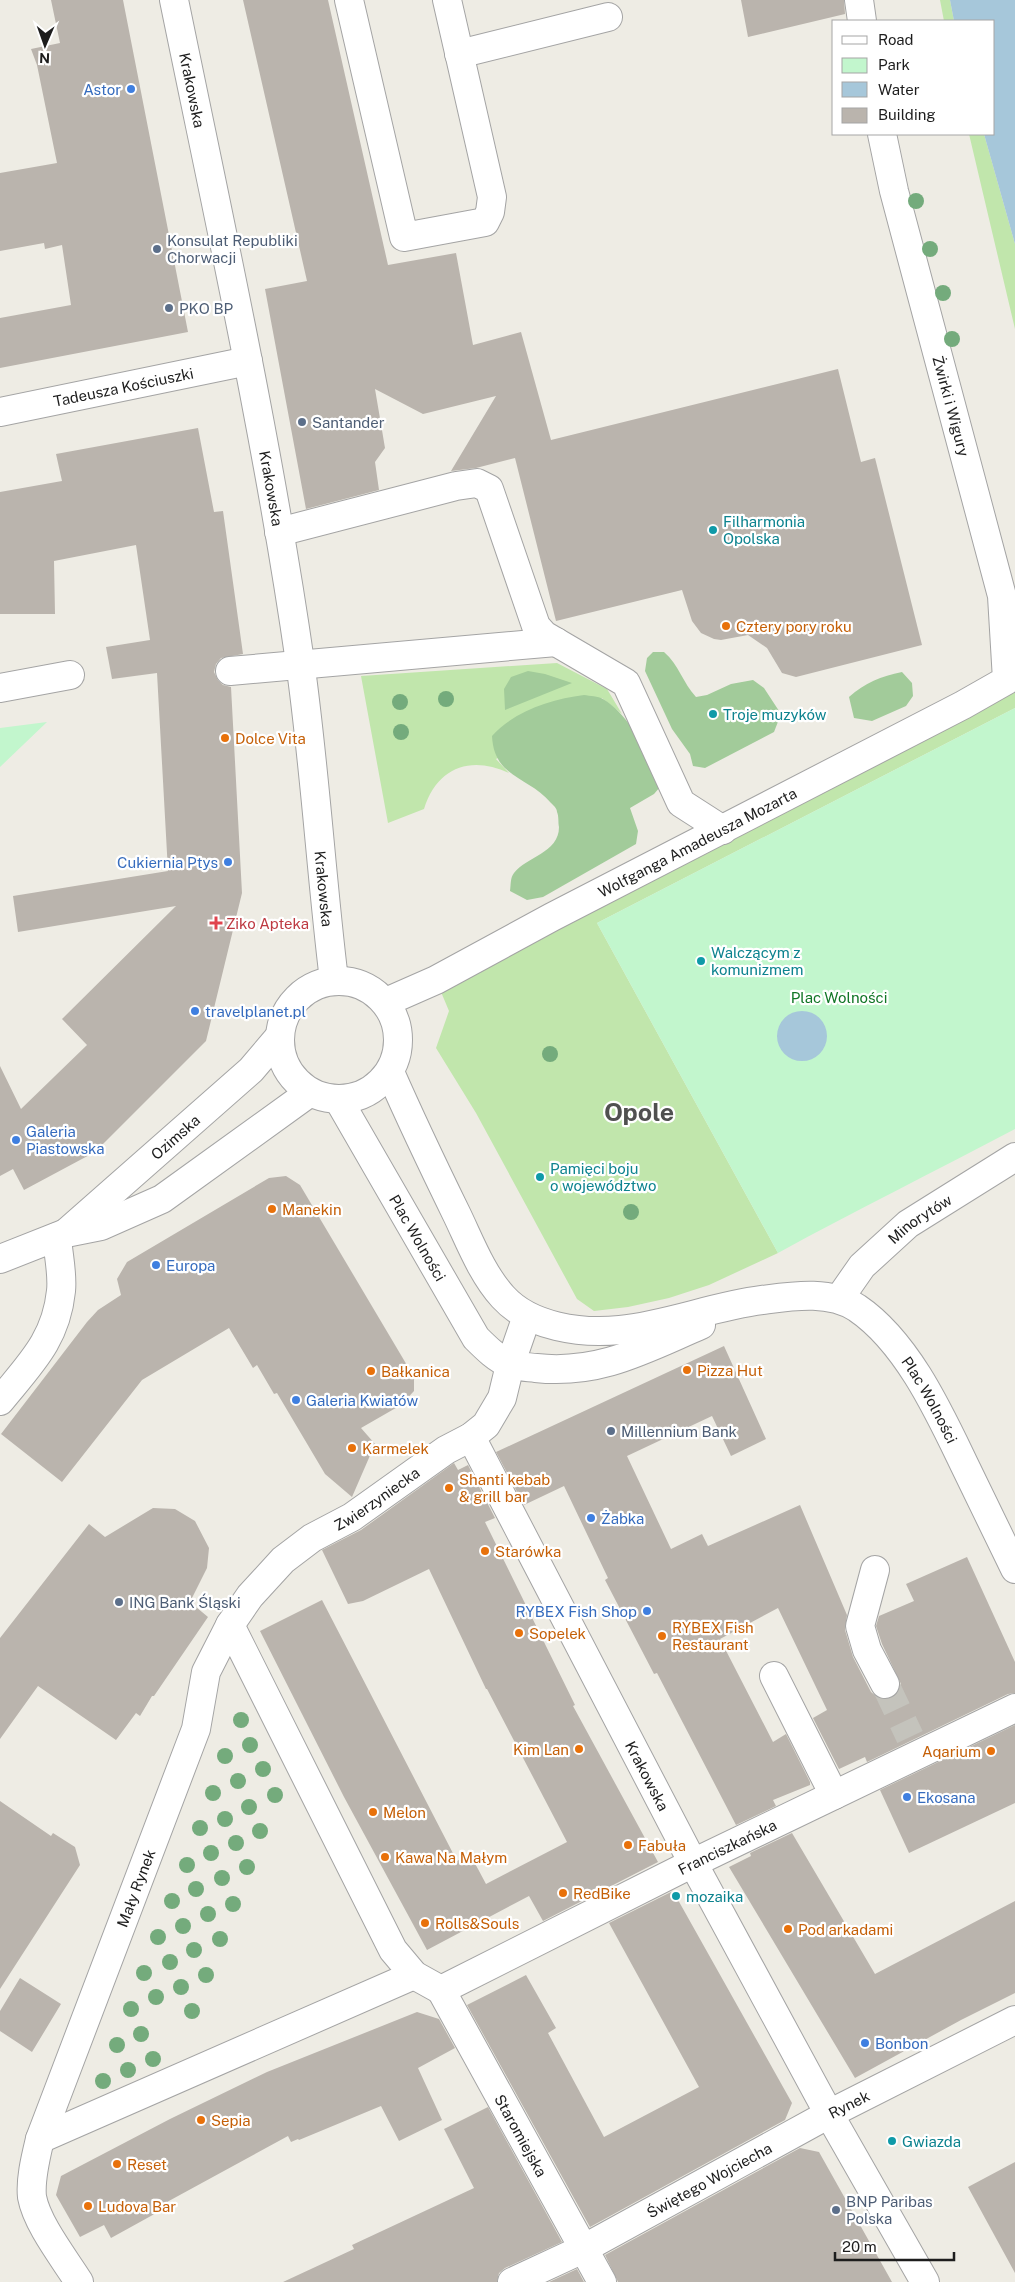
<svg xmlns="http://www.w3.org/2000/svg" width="1015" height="2282" font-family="'Public Sans',sans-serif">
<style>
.grass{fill:#c1e6ac}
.forest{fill:#a2cb9a}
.park{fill:#c2f6cd}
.water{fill:#a6c7da}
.building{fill:#bab4ad}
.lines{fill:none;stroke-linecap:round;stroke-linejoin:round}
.minor-tunnel{stroke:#c4c3bc;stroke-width:28;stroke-dasharray:28 14;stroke-linecap:butt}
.minor-casing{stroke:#a4a4a4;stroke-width:30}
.minor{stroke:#fff;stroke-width:28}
.tree{fill:#74ab7c}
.shop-dot{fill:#3f7fe0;stroke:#fff;stroke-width:2}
.service-dot{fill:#5c6f8a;stroke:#fff;stroke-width:2}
.culture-dot{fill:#0f9aa8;stroke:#fff;stroke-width:2}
.food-dot{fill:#e8710a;stroke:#fff;stroke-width:2}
.health-dot{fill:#e0444e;stroke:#fff;stroke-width:2}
.labels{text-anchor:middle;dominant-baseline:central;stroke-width:4.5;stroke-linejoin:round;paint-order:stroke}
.shop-label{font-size:15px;fill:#366cbe;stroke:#fff;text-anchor:start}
.street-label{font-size:15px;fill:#1d1d1d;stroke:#fff}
.service-label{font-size:15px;fill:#4e5e75;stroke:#fff;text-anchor:start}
.culture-label{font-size:15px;fill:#0d838f;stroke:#fff;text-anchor:start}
.food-label{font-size:15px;fill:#c56008;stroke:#fff;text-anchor:start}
.health-label{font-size:15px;fill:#be3a42;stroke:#fff;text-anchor:start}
.park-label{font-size:15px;fill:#117626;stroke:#fff}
.town-label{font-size:25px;font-weight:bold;fill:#505050;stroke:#fff}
</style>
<rect width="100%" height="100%" fill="#eeece4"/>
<path class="grass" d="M940 0H950L954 21H944Z
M969 134H984L1015 244V329Z
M557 663 607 689 622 714 602 698 496 759 509 773C471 755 437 767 424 809L388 823 361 676Z
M1015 676V708L597 923 778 1253 709 1285 669 1298 628 1307 594 1311 577 1299 476 1113 436 1048 449 1011 436 980Z"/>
<path class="forest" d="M653 652H664C679 665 683 683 696 697L707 695 731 684 753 680 764 688 781 714 774 732 705 768 693 766 690 754 672 729 645 671 647 658Z
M528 671 545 674 572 683 505 710 504 689 511 677Z
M902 672 912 683 913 696 906 706 872 721 854 718 849 697C865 683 881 676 902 672Z
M584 695C590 696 598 696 603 699 634 718 646 756 660 787L654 794 630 808 638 831 636 844 543 897 527 900 510 891C511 885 510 878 514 873 526 857 559 853 559 827 558 823 559 816 557 812 557 808 553 805 551 803 528 776 494 778 492 736 514 711 552 699 584 695Z"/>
<path class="park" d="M1015 708V1129C936 1171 856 1210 778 1253L597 923Z
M47 722 0 767V728Z"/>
<path class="water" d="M950 0H1015V244L984 134H994V21H954Z
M777 1036a25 25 0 1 1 50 0a25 25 0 1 1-50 0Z"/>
<path class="building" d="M51 0H123L188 332 0 368V318L71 305 62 245 45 249 44 243 0 251V173L57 163 37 65 31 49 60 43Z
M243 0H328L388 265 456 253 473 345 521 332 551 440 838 369 861 462 875 458 922 645 796 677 782 673 767 648 748 635 721 640 714 639 701 633 692 621 682 590 556 621 515 458 476 468 451 471 496 396 423 414 375 389 385 448 375 462 379 490 306 509 265 289 307 281Z
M741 0H844L845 14 748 37Z
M198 428 214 512 223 511 243 654 221 658 216 664 214 672 218 680 223 685 231 687 242 893 206 1041 95 1152 24 1190 13 1169 0 1176V1066L21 1109 87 1045 62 1019 176 906 18 932 13 896 168 871 157 673 112 679 106 647 150 640 136 545 54 561 55 614H0V492L62 481 56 454Z
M286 1176 300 1185 414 1377V1391L401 1405 361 1428 375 1444 352 1497 325 1474 277 1393 274 1394 257 1365 253 1368 229 1328 142 1380 62 1482 1 1434 87 1322 98 1310 121 1295 117 1279 127 1262 269 1178Z
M724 1346 766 1439 731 1456 712 1416 627 1456 671 1549 702 1534 708 1546 800 1505 847 1615 845 1630 853 1657 871 1692 877 1697 884 1700 893 1698 898 1692 901 1684 882 1644 876 1626 879 1616 914 1601 906 1584 967 1557 1015 1662V1693L1008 1694 867 1762 865 1757 839 1769 813 1718 827 1710 778 1608 720 1639 773 1742 786 1734 810 1782V1785L773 1800 776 1806 736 1825 657 1673 654 1674 605 1580 608 1578 564 1486 524 1505 496 1452Z
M454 1463 458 1470 468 1465 495 1518 485 1522 575 1705 573 1706 658 1862 543 1921 529 1896 427 1950 344 1797 260 1631 322 1600 457 1861 470 1854 486 1884 567 1842 487 1689H486L429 1569 363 1601 348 1604 322 1550 361 1530Z
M153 1508 175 1509 195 1521 209 1548 207 1568 190 1602 208 1617 154 1696H152L140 1716 136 1713 116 1740 38 1686 0 1739V1638L89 1524 105 1537Z
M1015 1725V1803L909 1853 880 1790Z
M0 1801 51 1836 53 1833 75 1847 80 1865 0 1989Z
M792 1833 875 1974 1015 1901V1993L961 2020 855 2078 729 1867 751 1856 750 1853Z
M673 1891 792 2103 785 2120 590 2227 467 2005 526 1975 556 2028 548 2033 604 2137 699 2087 609 1923Z
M20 1978 61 2004 32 2052 0 2031V2011Z
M417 2012 439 2019 455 2048 418 2068 442 2120 399 2141 381 2106 299 2140 298 2139 291 2142 288 2136 167 2202 169 2206 111 2238 104 2225 80 2237 56 2195 61 2176 170 2119 267 2072Z
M488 2107 562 2242 505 2268 499 2273 497 2282H283L354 2249 352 2245 474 2188 444 2129Z
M800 2148 819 2152 892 2282H618L605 2255Z
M1015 2162V2273L968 2187Z
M577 2269 584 2282H549Z"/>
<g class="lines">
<path class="minor-tunnel" d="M885 1684 910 1737"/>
<g class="minor-casing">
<g id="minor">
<path id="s1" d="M174 0C219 220 268 440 300 662 315 768 321 874 334 980"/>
<path d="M349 0 404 237 485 222 490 212 492 197 447 0"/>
<path d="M859 0 862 21"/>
<path d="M459 54 608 17"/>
<path id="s2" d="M0 412 248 361"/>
<path d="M279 532 456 486 477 483 489 489 536 626 544 635 626 683 681 803 723 830"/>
<path d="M230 671 556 642"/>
<path d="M0 688 70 675"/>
<circle cx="339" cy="1040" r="59"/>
<path id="s3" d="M386 1002 436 980 552 917 963 705 1007 680 1002 596 894 191 882 134"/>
<path id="s4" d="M390 1072C411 1120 434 1168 457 1215 470 1242 482 1274 503 1297 530 1327 581 1334 620 1330 668 1325 714 1306 762 1300 793 1296 829 1290 857 1308 907 1342 939 1412 964 1464 981 1499 998 1534 1015 1569"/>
<path id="s5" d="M338 1099 476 1338C486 1348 497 1359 510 1364 517 1367 528 1367 536 1368 600 1375 645 1349 701 1325"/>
<path id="s6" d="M67 1232 251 1070 279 1037"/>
<path d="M0 1259 66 1233 101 1226 162 1199 309 1093"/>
<path id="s7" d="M839 1299 862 1266 908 1224 1015 1157"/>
<path d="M0 1401C30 1364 56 1340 61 1291 63 1274 58 1254 57 1237"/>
<path id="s8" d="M471 1437 693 1863 829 2114 925 2282"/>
<path d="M875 1570 860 1626 867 1650 885 1684"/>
<path d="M230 1625 393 1950 414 1975 441 1990"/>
<path d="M774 1676 834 1795"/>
<path id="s9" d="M441 1990 693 1863 1015 1708"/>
<path id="s10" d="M441 1990 602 2282"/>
<path d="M40 2139 414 1975"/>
<path id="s11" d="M79 2282C64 2258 37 2224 32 2197 30 2179 36 2156 40 2139L196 1729 206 1672 230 1625 250 1596 283 1560 312 1538 352 1517 446 1450 471 1437 486 1425 502 1398 510 1365 527 1316"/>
<path id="s12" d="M512 2282 583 2249 829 2114 1015 2020"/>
</g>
</g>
<use href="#minor" class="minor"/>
</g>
<g class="tree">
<circle cx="916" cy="201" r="8"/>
<circle cx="930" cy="249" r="8"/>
<circle cx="943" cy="293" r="8"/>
<circle cx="952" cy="339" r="8"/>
<circle cx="446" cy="699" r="8"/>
<circle cx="400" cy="702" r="8"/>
<circle cx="401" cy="732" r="8"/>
<circle cx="550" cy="1054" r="8"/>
<circle cx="631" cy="1212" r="8"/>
<circle cx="241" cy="1720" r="8"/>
<circle cx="250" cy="1745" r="8"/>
<circle cx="225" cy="1756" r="8"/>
<circle cx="263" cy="1769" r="8"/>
<circle cx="238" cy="1781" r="8"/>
<circle cx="213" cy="1793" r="8"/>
<circle cx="275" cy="1795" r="8"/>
<circle cx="249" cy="1807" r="8"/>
<circle cx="225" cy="1819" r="8"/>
<circle cx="200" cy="1828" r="8"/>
<circle cx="260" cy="1831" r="8"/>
<circle cx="236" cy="1843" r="8"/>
<circle cx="211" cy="1853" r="8"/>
<circle cx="187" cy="1865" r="8"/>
<circle cx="247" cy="1867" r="8"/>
<circle cx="222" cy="1878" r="8"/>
<circle cx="196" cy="1889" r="8"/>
<circle cx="172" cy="1901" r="8"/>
<circle cx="233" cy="1904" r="8"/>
<circle cx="208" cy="1914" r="8"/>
<circle cx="183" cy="1926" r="8"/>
<circle cx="158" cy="1937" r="8"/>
<circle cx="220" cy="1939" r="8"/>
<circle cx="194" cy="1950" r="8"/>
<circle cx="170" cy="1962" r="8"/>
<circle cx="144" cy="1973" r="8"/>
<circle cx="206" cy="1975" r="8"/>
<circle cx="181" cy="1987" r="8"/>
<circle cx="156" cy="1997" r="8"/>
<circle cx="131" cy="2009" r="8"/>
<circle cx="192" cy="2011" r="8"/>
<circle cx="141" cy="2034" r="8"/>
<circle cx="117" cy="2045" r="8"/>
<circle cx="153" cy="2059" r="8"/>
<circle cx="128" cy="2070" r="8"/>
<circle cx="103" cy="2081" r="8"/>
</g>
<g class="shop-dot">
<circle cx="131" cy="89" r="5"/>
<circle cx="228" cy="862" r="5"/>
<circle cx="195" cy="1011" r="5"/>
<circle cx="16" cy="1140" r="5"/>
<circle cx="156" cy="1265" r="5"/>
<circle cx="296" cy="1400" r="5"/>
<circle cx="591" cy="1518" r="5"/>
<circle cx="647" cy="1611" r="5"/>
<circle cx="907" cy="1797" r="5"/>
<circle cx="865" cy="2043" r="5"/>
</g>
<g class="service-dot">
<circle cx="157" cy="249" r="5"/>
<circle cx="169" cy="308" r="5"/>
<circle cx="302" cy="422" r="5"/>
<circle cx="611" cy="1431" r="5"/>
<circle cx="119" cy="1602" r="5"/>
<circle cx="836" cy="2210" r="5"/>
</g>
<g class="culture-dot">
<circle cx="713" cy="530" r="5"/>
<circle cx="713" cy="714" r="5"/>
<circle cx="701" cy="961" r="5"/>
<circle cx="540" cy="1177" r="5"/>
<circle cx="676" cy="1896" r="5"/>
<circle cx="892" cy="2141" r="5"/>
</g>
<g class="food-dot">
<circle cx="726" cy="626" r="5"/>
<circle cx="225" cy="738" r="5"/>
<circle cx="272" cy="1209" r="5"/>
<circle cx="687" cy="1370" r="5"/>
<circle cx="371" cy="1371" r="5"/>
<circle cx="352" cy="1448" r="5"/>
<circle cx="449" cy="1488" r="5"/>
<circle cx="485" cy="1551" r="5"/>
<circle cx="519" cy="1633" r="5"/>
<circle cx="662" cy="1636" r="5"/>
<circle cx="579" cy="1749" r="5"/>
<circle cx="991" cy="1751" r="5"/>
<circle cx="373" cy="1812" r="5"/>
<circle cx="628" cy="1845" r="5"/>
<circle cx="385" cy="1857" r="5"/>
<circle cx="563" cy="1893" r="5"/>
<circle cx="425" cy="1923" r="5"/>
<circle cx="788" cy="1929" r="5"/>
<circle cx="201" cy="2120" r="5"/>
<circle cx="117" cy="2164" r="5"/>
<circle cx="88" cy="2206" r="5"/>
</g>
<path class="health-dot" d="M213.5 915.5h5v5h5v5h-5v5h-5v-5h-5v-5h5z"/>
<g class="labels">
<g class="shop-label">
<text x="121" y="89" text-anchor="end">Astor</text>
<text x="218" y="862" text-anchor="end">Cukiernia Ptys</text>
<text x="205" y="1011">travelplanet.pl</text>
<text x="26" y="1131">Galeria<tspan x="26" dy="17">Piastowska</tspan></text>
<text x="166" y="1265">Europa</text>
<text x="306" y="1400">Galeria Kwiatów</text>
<text x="601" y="1518">Żabka</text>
<text x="637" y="1611" text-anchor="end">RYBEX Fish Shop</text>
<text x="917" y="1797">Ekosana</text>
<text x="875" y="2043">Bonbon</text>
</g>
<g class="street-label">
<text stroke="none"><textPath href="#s1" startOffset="92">Krakowska</textPath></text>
<text stroke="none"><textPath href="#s2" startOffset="126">Tadeusza Kościuszki</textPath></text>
<text transform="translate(951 406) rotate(75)">Żwirki i Wigury</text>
<text stroke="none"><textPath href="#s1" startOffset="498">Krakowska</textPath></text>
<text stroke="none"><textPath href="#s3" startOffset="350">Wolfganga Amadeusza Mozarta</textPath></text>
<text stroke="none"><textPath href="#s1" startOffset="902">Krakowska</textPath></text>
<text stroke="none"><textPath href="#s6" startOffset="144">Ozimska</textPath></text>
<text stroke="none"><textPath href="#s7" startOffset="115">Minorytów</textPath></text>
<text stroke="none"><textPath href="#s5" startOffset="160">Plac Wolności</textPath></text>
<text stroke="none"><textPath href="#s4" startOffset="739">Plac Wolności</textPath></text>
<text stroke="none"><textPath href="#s11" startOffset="902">Zwierzyniecka</textPath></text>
<text stroke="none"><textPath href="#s8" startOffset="382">Krakowska</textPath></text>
<text stroke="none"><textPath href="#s9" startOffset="320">Franciszkańska</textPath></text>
<text stroke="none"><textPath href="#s11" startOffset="425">Mały Rynek</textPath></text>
<text stroke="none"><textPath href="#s12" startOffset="381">Rynek</textPath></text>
<text stroke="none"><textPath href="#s10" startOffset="166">Staromiejska</textPath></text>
<text stroke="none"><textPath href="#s12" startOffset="222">Świętego Wojciecha</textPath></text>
</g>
<g class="service-label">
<text x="167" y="240">Konsulat Republiki<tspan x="167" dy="17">Chorwacji</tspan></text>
<text x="179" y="308">PKO BP</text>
<text x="312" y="422">Santander</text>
<text x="621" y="1431">Millennium Bank</text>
<text x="129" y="1602">ING Bank Śląski</text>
<text x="846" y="2201">BNP Paribas<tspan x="846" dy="17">Polska</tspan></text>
</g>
<g class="culture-label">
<text x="723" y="521">Filharmonia<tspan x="723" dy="17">Opolska</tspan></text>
<text x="723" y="714">Troje muzyków</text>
<text x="711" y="952">Walczącym z<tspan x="711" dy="17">komunizmem</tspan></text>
<text x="550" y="1168">Pamięci boju<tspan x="550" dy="17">o województwo</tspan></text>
<text x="686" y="1896">mozaika</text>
<text x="902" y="2141">Gwiazda</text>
</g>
<g class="food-label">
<text x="736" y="626">Cztery pory roku</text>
<text x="235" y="738">Dolce Vita</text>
<text x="282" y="1209">Manekin</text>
<text x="697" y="1370">Pizza Hut</text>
<text x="381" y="1371">Bałkanica</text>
<text x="362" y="1448">Karmelek</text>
<text x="459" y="1479">Shanti kebab<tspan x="459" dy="17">&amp; grill bar</tspan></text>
<text x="495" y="1551">Starówka</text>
<text x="672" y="1627">RYBEX Fish<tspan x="672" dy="17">Restaurant</tspan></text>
<text x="529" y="1633">Sopelek</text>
<text x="569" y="1749" text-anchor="end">Kim Lan</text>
<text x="981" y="1751" text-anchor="end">Aqarium</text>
<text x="383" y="1812">Melon</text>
<text x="638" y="1845">Fabuła</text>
<text x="395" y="1857">Kawa Na Małym</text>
<text x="573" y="1893">RedBike</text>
<text x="435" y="1923">Rolls&amp;Souls</text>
<text x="798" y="1929">Pod arkadami</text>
<text x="211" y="2120">Sepia</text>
<text x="127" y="2164">Reset</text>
<text x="98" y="2206">Ludova Bar</text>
</g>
<g class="health-label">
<text x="226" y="923">Ziko Apteka</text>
</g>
<g class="park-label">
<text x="839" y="997">Plac Wolności</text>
</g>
<g class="town-label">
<text x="639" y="1112">Opole</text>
</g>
</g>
<rect x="832" y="20" width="162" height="115" fill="#ffffff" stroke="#a5a5a5"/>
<rect x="842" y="36" width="25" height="8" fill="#ffffff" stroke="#a5a5a5"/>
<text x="878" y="45" font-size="15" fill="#1d1d1d">Road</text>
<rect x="842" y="58" width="25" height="15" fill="#c2f6cd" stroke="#a5a5a5"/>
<text x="878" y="70" font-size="15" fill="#1d1d1d">Park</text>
<rect x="842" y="82" width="25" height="15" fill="#a6c7da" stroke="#a5a5a5"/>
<text x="878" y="95" font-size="15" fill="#1d1d1d">Water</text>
<rect x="842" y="108" width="25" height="15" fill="#bab4ad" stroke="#a5a5a5"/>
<text x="878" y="120" font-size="15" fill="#1d1d1d">Building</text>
<g transform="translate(45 45) rotate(182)" stroke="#ffffff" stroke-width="4" paint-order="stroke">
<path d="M0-4L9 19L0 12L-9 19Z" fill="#1d1d1d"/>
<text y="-8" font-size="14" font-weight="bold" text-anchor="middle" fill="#1d1d1d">N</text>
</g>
<path d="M835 2252v8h119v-8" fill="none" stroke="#1d1d1d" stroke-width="2.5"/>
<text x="842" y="2252" font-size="15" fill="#1d1d1d" stroke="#ffffff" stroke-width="4" paint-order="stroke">20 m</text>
</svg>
